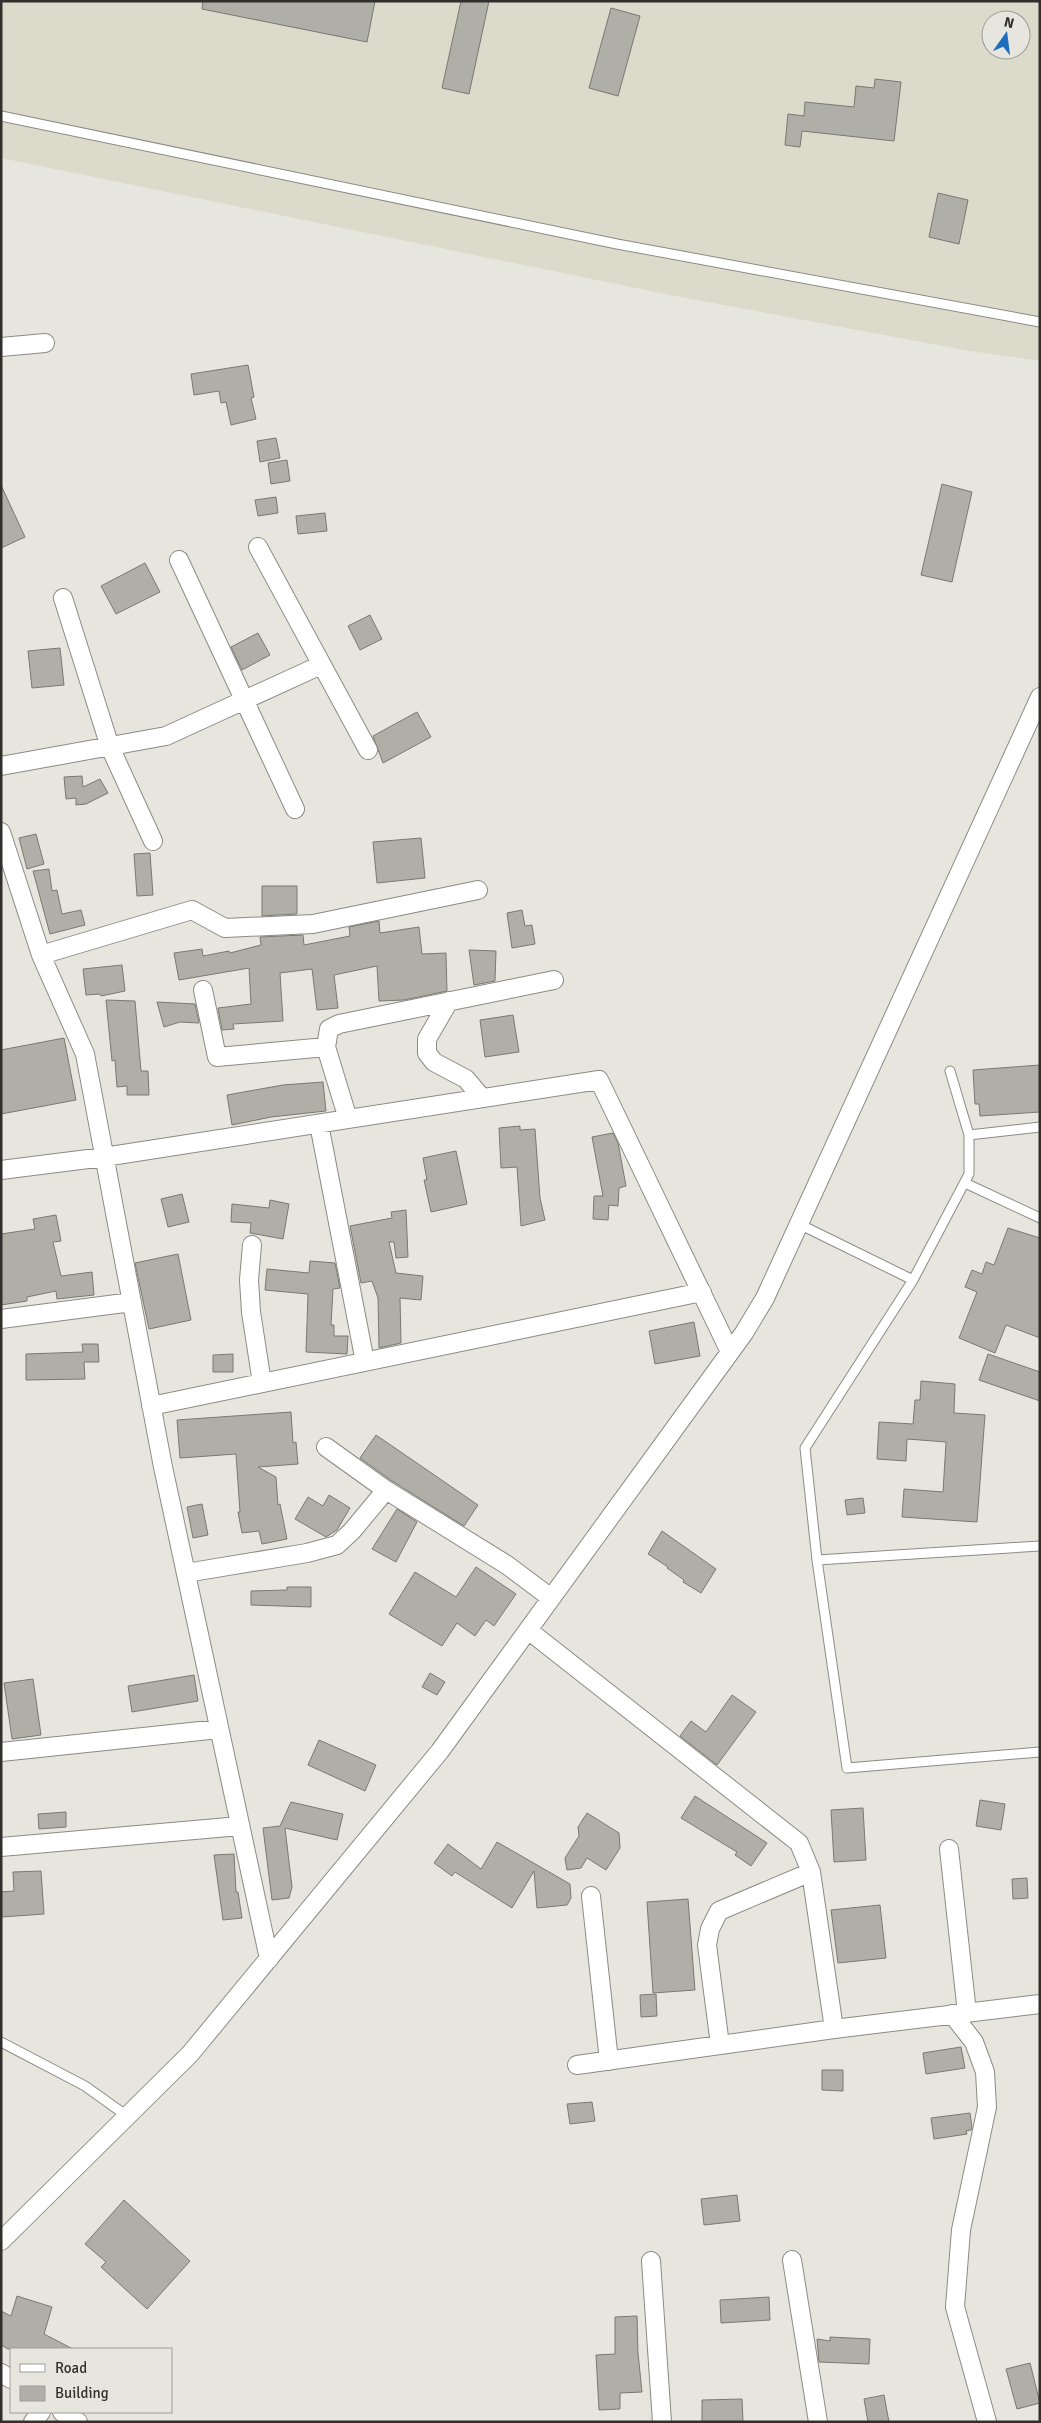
<svg xmlns="http://www.w3.org/2000/svg" width="1041" height="2423" font-family="Signika,sans-serif">
<style>
.built{fill:#dbdacb;fill-rule:evenodd}
.building{fill:#afaea7;stroke:#797872}
.lines{fill:none;stroke-linecap:round;stroke-linejoin:round}
.lane-casing{stroke:#8b8b84;stroke-width:11}
.street-casing{stroke:#8b8b84;stroke-width:20}
.lane{stroke:#fff;stroke-width:9}
.street{stroke:#fff;stroke-width:18}
</style>
<rect width="100%" height="100%" fill="#e7e6de"/>
<path class="built" d="M1 1H1040V361L970 351 670 295 1 158ZM991 20H1021V50H991Z"/>
<path class="building" d="M203 1H375L367 42 202 9Z
M461 1H489L469 94 442 88Z
M611 8 640 16 618 96 589 88Z
M875 79 901 82 894 141 802 131 800 147 785 145 788 114 804 116 805 102 854 107 856 86 874 88Z
M938 193 968 200 959 244 929 237Z
M248 365 254 397 251 398 256 419 231 425 226 402 221 403 219 391 194 395 191 374Z
M276 438 280 458 260 462 257 441Z
M287 460 290 481 271 484 268 463Z
M942 484 972 492 952 582 921 575Z
M1 485 25 537 1 548Z
M276 497 278 513 258 516 255 500Z
M325 513 327 531 298 534 296 516Z
M145 563 160 592 116 614 101 586Z
M370 615 382 639 360 650 348 626Z
M258 633 270 655 242 670 231 647Z
M60 648 64 685 32 688 28 651Z
M417 712 431 737 383 763 373 736Z
M82 776 83 787 100 779 108 793 86 804 76 805V798L66 799 64 777Z
M36 834 44 864 27 869 19 838Z
M421 838 425 878 377 883 373 842Z
M150 853 153 895 137 896 134 854Z
M49 869 52 891 57 890 62 914 81 910 85 925 50 934 33 871Z
M262 886H297V914L262 916Z
M522 910 525 926 532 925 535 944 512 948 507 913Z
M379 921 380 933 419 927 422 954 446 953 447 991 404 1000 379 1001 377 966 334 975 338 1008 317 1010 312 969 280 973 283 1021 233 1024 234 1029 222 1030 218 1008 251 1004 249 968 179 980 174 953 202 949 203 956 229 951 230 953 261 945 260 937 303 935 304 945 350 936 349 927Z
M469 950 496 951 495 981 474 985Z
M122 965 125 991 101 996 100 994 86 995 83 969Z
M106 1000 135 1001 141 1071H148L149 1095H127V1086L117 1087 115 1060 112 1061Z
M157 1002 195 1004 199 1023 180 1022 164 1027Z
M513 1015 519 1052 485 1057 480 1020Z
M64 1038 76 1100 1 1114V1050Z
M1040 1065V1112L980 1116 979 1104H975L973 1070Z
M323 1082 326 1111 271 1117 232 1125 227 1095 283 1085Z
M520 1126V1130L535 1129 540 1198 545 1220 521 1226 517 1167 501 1168 499 1128Z
M613 1133 618 1143 626 1186 619 1188 618 1206 609 1205 608 1220 593 1219 594 1196H603L592 1137Z
M456 1151 467 1204 431 1212 424 1180H427L423 1158Z
M182 1194 189 1222 168 1227 161 1199Z
M270 1200 289 1204 283 1239 250 1233 251 1223 231 1222 232 1204 269 1208Z
M406 1210 408 1257 396 1258 394 1242H389L396 1273 423 1276 421 1300 400 1298 401 1343 379 1348 378 1298 372 1281 361 1283 350 1226 392 1218 391 1212Z
M56 1215 61 1241 53 1242 61 1276 92 1272 94 1295 57 1299 56 1291 27 1297V1301L1 1305V1234L35 1229 33 1219Z
M1008 1228 1040 1238V1338L1006 1325 995 1353 959 1338 977 1292 965 1287 972 1270 982 1274 986 1262 994 1265Z
M178 1254 191 1320 149 1329 135 1263Z
M310 1261 335 1263 340 1288 333 1289 331 1325H334V1336H348L347 1354 306 1352 308 1294 265 1290 267 1269 309 1273Z
M694 1322 700 1356 655 1364 649 1331Z
M82 1344H98L99 1362H84L85 1379 26 1380V1354L83 1352Z
M233 1354V1372H213V1355Z
M988 1354 1040 1372V1401L979 1380Z
M921 1381 955 1384 954 1413 985 1415 977 1522 902 1517 904 1489 943 1492 946 1442 907 1439 906 1461 877 1459 879 1422 913 1424 915 1400H920Z
M291 1412 293 1443 296 1442 298 1464 258 1467 276 1477 278 1505 280 1504 287 1539 262 1544 259 1531 242 1533 238 1512H240L236 1454 180 1458 177 1420Z
M376 1435 478 1505 464 1526 392 1481 360 1458Z
M329 1495 350 1508 337 1530 326 1537 295 1519 308 1497 323 1506Z
M863 1498 865 1513 847 1515 845 1500Z
M202 1504 208 1535 193 1538 187 1507Z
M397 1509 417 1522 396 1562 372 1549Z
M662 1531 716 1569 701 1593 683 1582 684 1580 667 1568 668 1567 648 1554Z
M476 1567 516 1594 494 1626 486 1620 475 1636 457 1623 442 1646 389 1614 415 1572 456 1597Z
M287 1587H311V1607L251 1605V1591L287 1590Z
M430 1673 445 1682 437 1695 422 1687Z
M194 1675 198 1701 132 1712 128 1686Z
M33 1679 41 1735 12 1739 4 1683Z
M732 1695 756 1712 717 1765 680 1736 691 1721 706 1732Z
M319 1740 376 1765 365 1791 308 1765Z
M695 1796 767 1843 751 1866 735 1855 737 1852 681 1818Z
M980 1800 1005 1804 1001 1830 976 1826Z
M291 1802 343 1814 337 1840 285 1828 292 1887 289 1898 272 1900 263 1828 280 1826Z
M863 1808 866 1860 834 1862 831 1810Z
M66 1812V1827L39 1829 38 1814Z
M587 1813 619 1833 620 1848 606 1870 587 1858 581 1868 567 1870 565 1858 579 1836 578 1827Z
M497 1842 570 1884 571 1898 567 1905 537 1908 534 1871 512 1908 455 1872 452 1876 434 1863 448 1844 481 1869Z
M234 1854 236 1892H238L242 1918 223 1920 214 1855Z
M41 1871 44 1914 1 1917V1892L14 1891 13 1872Z
M1027 1878 1028 1898 1013 1899 1012 1879Z
M688 1899 695 1990 653 1993 647 1902Z
M880 1905 886 1958 838 1963 831 1910Z
M656 1994 657 2016 641 2017 640 1995Z
M961 2047 965 2068 926 2074 923 2053Z
M822 2070H843V2091L822 2090Z
M592 2102 595 2121 570 2124 567 2104Z
M970 2113 972 2128 971 2130 966 2131 967 2134 934 2139 931 2118Z
M737 2195 740 2221 704 2225 701 2199Z
M124 2200 190 2261 147 2309 101 2267 106 2262 85 2244Z
M17 2296 52 2307 44 2334 73 2349H8L1 2345V2311L11 2316Z
M769 2297 770 2320 721 2323 720 2300Z
M637 2316 638 2353 642 2392 620 2393V2409L599 2410 596 2355 615 2354V2317Z
M830 2337 870 2339 869 2364 819 2362 817 2339 830 2341Z
M1030 2363 1040 2403 1017 2409 1006 2369Z
M884 2395 889 2422H868L864 2399Z
M742 2399 743 2422H702V2400Z"/>
<g class="lines">
<g class="lane-casing">
<path id="lane" d="M1 116 617 244 1040 322
M969 1135 1040 1127
M965 1183 1040 1218
M799 1224 913 1280 805 1448 817 1560 1040 1546
M913 1280 969 1174V1135L950 1071
M817 1560 847 1768 1040 1752
M1 2042 85 2086 127 2116"/>
</g>
<g class="street-casing">
<path id="street" d="M1 347 45 343
M258 547 368 750
M179 560 295 809
M63 598 110 747 153 841
M1 766 166 736 321 665
M1 832 41 955 85 1054 163 1467 269 1959
M41 955 192 910 225 928 313 924 478 890
M203 990 217 1057 326 1047 348 1119
M449 1001 427 1039V1053L434 1062 466 1079 482 1098
M326 1047 329 1029 339 1024 554 980
M319 1124 365 1362
M1 1170 104 1157 599 1080 730 1352
M252 1245 249 1280 251 1312 262 1383
M1 1319 132 1302
M151 1406 702 1292
M326 1447 386 1490 507 1565 551 1598
M186 1573 307 1553 337 1545 352 1531 386 1490
M528 1630 799 1843 811 1872 834 2029 1040 2004
M1 1752 219 1729
M1 1847 240 1826
M949 1849 967 2013
M591 1896 609 2061
M952 2014 974 2042 985 2072 987 2107 961 2230 955 2307 987 2422
M720 2045 707 1945 710 1929 719 1911 811 1872
M577 2065 834 2029
M1 2241 190 2054 440 1751 744 1333 765 1298 1040 697
M792 2260 818 2422
M651 2261 662 2422
M1 2373 11 2379
M62 2412 78 2422
M33 2422 41 2412"/>
</g>
<use href="#lane" class="lane"/>
<use href="#street" class="street"/>
</g>
<rect width="1041" height="2423" fill="none" stroke="#302f2c" stroke-width="5"/>
<rect x="10" y="2348" width="162" height="65" fill="#e7e6de" stroke="#9e9d97"/>
<rect x="20" y="2364" width="25" height="8" fill="#ffffff" stroke="#9e9d97"/>
<text x="55" y="2373" font-size="15" fill="#302f2c">Road</text>
<rect x="20" y="2386" width="25" height="15" fill="#afaea7" stroke="#9e9d97"/>
<text x="55" y="2398" font-size="15" fill="#302f2c">Building</text>
<g transform="translate(1006 35) rotate(14)"><circle r="24" fill="#e7e6de" stroke="#9e9d97"/>
<path d="M0-4L9 19L0 12L-9 19Z" fill="#1f6dbc"/>
<text y="-8" font-size="14" font-weight="bold" text-anchor="middle" fill="#302f2c">N</text>
</g>
</svg>
